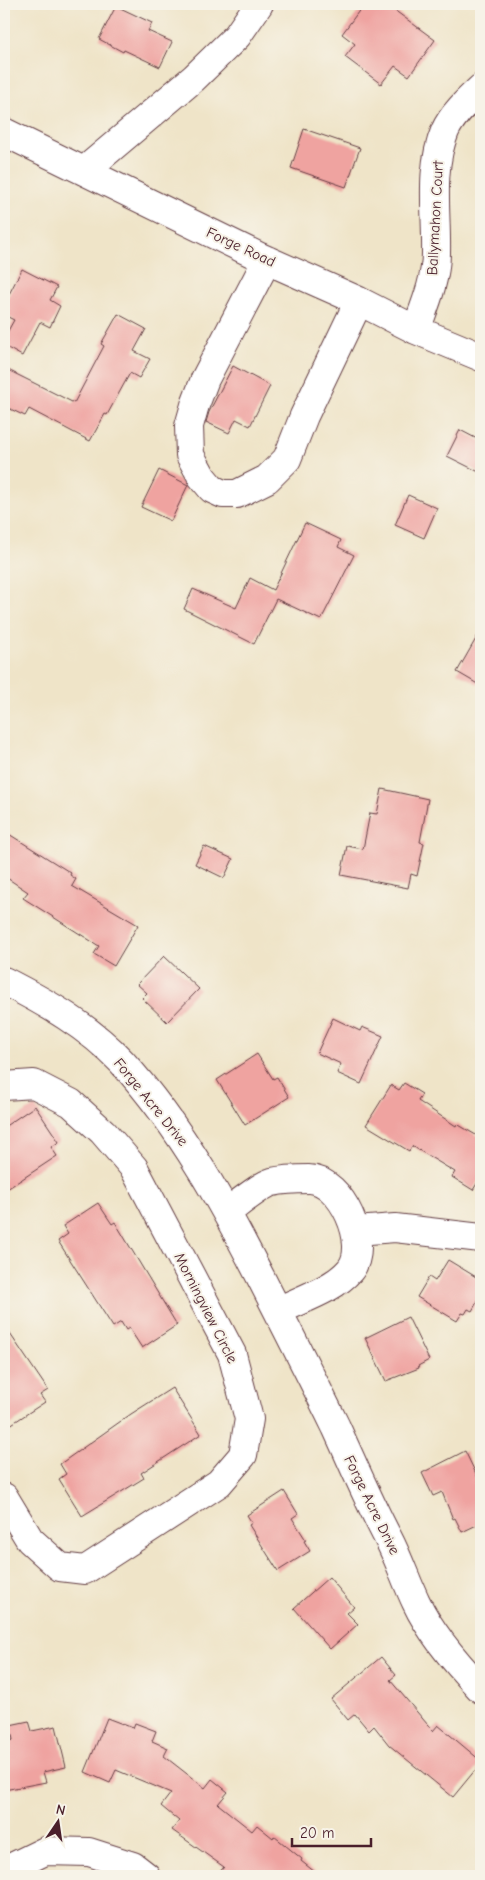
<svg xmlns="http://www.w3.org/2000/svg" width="485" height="1880" font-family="'Comic Neue',sans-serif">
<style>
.building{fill:#efa3a0}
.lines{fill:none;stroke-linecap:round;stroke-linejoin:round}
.minor-casing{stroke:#633d43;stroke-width:30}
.minor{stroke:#fff;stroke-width:28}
.labels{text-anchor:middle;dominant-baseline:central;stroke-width:4;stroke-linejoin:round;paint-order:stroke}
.street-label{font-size:15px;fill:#4a1f2b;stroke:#f7f3e8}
</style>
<rect width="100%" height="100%" fill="#f7f3e8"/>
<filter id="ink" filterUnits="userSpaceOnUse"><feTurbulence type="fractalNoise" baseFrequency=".02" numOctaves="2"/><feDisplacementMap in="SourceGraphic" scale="10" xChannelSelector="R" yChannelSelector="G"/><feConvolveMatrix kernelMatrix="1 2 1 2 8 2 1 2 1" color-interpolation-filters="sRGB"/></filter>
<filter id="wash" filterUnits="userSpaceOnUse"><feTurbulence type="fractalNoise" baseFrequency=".0096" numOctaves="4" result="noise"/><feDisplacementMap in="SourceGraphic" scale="20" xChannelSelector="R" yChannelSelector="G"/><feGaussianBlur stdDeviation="1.12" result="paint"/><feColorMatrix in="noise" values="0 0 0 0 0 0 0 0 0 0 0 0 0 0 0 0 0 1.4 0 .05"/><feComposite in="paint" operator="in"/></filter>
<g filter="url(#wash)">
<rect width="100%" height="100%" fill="#efe4c8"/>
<g id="blocks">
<path class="building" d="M364 4H386L435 40 409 76 395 66 381 84 345 57 355 44 342 34Z
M116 6 152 23 148 31 172 42 160 67 124 50 123 52 99 39Z
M304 129 360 148 346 187 291 168Z
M22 269 57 287 50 300 60 306 50 327 40 322 22 356 4 346V338L14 320 4 315V304Z
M118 314 146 329 134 351 150 359 139 378 130 373 107 415 105 414 90 441 29 409 25 416 4 406V368L74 403 104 346 101 344Z
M233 366 270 386 250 426 236 419 229 433 206 422 209 412Z
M460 430 481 441V473L447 456Z
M159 470 188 485 171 521 141 507Z
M408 495 437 508 424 538 395 525Z
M305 523 341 540 338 547 354 555 321 620 276 599 254 644 184 609 193 589 236 608 250 578 273 590Z
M481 630V686L457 672Z
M382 789 428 799 420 842 424 843 417 876 411 874 408 888 341 875 347 846 363 849 370 813 377 814Z
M4 831 71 873 70 875 76 879 72 886 138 925 114 966 94 954 99 946 23 898 28 892 4 876Z
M204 846 233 859 224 878 195 864Z
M164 956 199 989 167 1022 142 998 147 993 137 984Z
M333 1018 360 1031 362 1027 383 1036 361 1084 337 1073 341 1064 317 1053Z
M257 1054 273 1079 277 1077 289 1097 245 1125 217 1080Z
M404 1083 422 1094 418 1101 456 1126 457 1124 481 1138V1177L473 1190 452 1177 455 1172 412 1146 409 1151 366 1125 391 1085 399 1090Z
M35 1106 59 1142 51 1147 57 1156 4 1191V1127Z
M98 1203 112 1224 115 1222 177 1325 142 1348 129 1328 126 1330 121 1322 113 1327 58 1241 68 1234 63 1226Z
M448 1260 481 1280V1295L472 1311 468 1309 465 1314 462 1313 457 1321 417 1297 429 1277 435 1281Z
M408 1317 429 1360 418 1366 419 1368 386 1381 365 1338Z
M4 1325 48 1390 40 1395 45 1402 4 1429Z
M172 1388 201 1434 141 1473 144 1478 82 1516 59 1479 66 1474 60 1464 131 1414Z
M465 1451 481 1484V1523L462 1532 455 1518 453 1519 442 1492 433 1496 422 1473Z
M284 1491 298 1514 292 1518 306 1540 304 1541 310 1551 278 1571 249 1525 252 1523 247 1515Z
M329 1577 354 1607 347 1613 358 1624 330 1649 294 1608Z
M381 1657 396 1675 390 1680 433 1731 438 1725 481 1761V1763L453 1797 389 1745 374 1726 369 1731 355 1714 348 1720 331 1699Z
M107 1718 133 1728 135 1723 156 1731 152 1741 168 1748 164 1756 205 1788 212 1779 228 1792 218 1804 252 1831 257 1825 273 1838 274 1836 302 1859 301 1861 320 1876H216L224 1867 172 1830 179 1821 161 1806 171 1793 116 1770 110 1783 85 1772Z
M29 1721 32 1731 56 1726 66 1767 43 1772 46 1782 4 1790V1742L13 1740 10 1725Z"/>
</g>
</g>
<g filter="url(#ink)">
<use href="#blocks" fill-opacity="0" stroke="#633d43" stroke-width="1"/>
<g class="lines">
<g class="minor-casing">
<path id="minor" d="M4 132 260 257 359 301 416 330 481 357
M84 171 194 78 237 36 259 4
M267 260 205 379 195 405 189 426 190 455 202 477 212 489 223 494H237L267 479 287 459 304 416 359 301
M416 330C425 305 436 280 436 253 437 212 429 170 445 131 452 115 468 100 481 88
M4 981C47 1003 88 1026 122 1062 182 1128 225 1207 265 1286 289 1333 313 1380 336 1427 353 1464 369 1502 388 1538 399 1559 406 1581 416 1602 430 1632 458 1665 481 1689
M4 1086 34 1084 71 1103 103 1132 134 1168 232 1354 249 1419 243 1455 219 1483 85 1570 60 1567 30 1540 4 1497
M227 1212C237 1205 261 1185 272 1182 281 1180 300 1179 309 1179 341 1179 371 1245 350 1270 333 1290 301 1299 278 1311
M356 1231 395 1228 481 1238
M4 1871 45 1851 89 1852 133 1866 146 1876"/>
</g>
<use href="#minor" class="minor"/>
</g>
</g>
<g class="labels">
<g class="street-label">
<text transform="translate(435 218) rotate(-87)">Ballymahon Court</text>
<text transform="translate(241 247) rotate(25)">Forge Road</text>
<text transform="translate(151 1102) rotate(51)">Forge Acre Drive</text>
<text transform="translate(206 1308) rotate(63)">Morningview Circle</text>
<text transform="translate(372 1505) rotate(64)">Forge Acre Drive</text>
</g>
</g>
<rect width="485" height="1880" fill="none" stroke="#f7f3e8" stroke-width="20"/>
<g transform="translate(58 1822) rotate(13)" stroke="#f7f3e8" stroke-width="4" paint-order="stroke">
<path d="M0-4L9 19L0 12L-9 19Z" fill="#4a1f2b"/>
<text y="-8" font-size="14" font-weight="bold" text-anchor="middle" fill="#4a1f2b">N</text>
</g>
<path d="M292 1838v8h79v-8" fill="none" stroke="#4a1f2b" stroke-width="2.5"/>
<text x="300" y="1838" font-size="15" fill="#4a1f2b" stroke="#f7f3e8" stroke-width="4" paint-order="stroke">20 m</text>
</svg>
